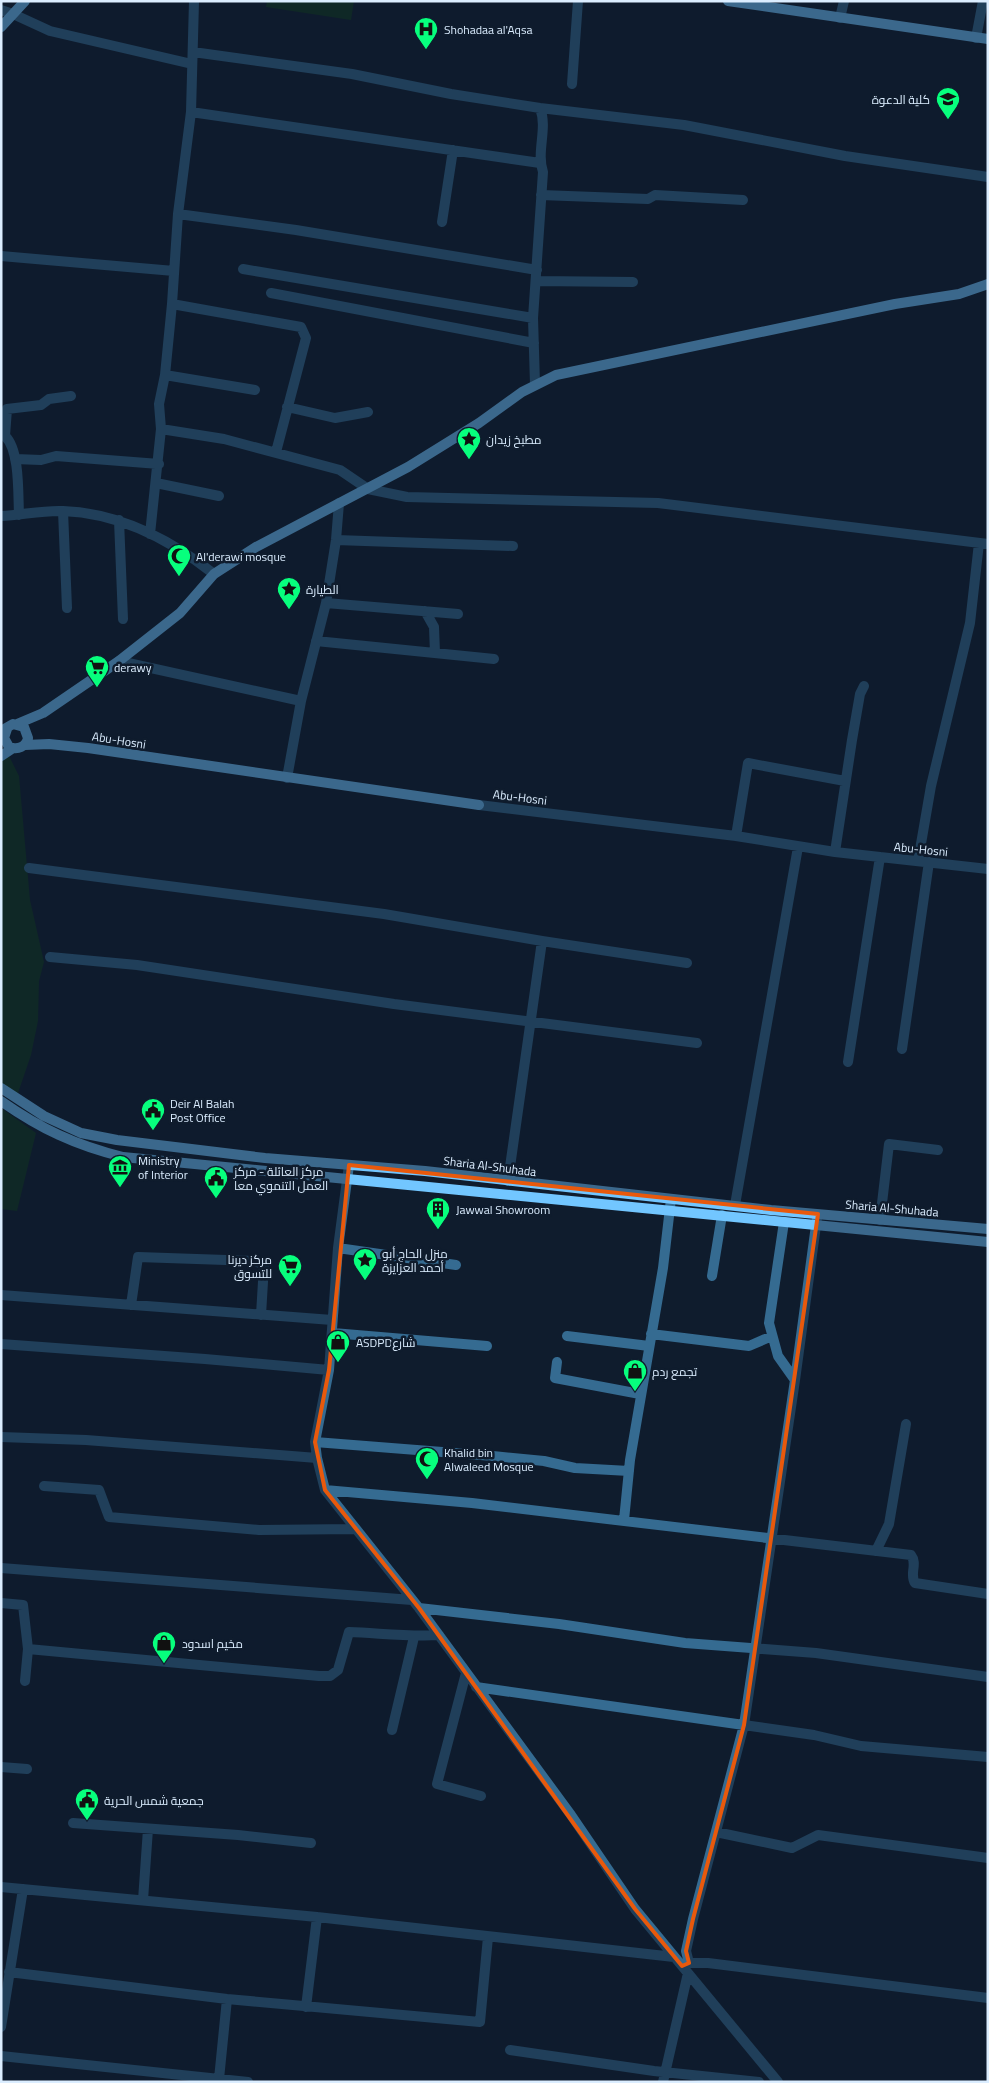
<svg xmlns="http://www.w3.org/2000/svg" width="989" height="2083" font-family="'Titillium Web',Cairo,sans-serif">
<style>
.green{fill:#11381e}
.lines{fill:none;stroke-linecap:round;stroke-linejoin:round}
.street{stroke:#356b91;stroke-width:10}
.secondary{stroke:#72c6ff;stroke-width:10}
.marked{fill:none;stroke:#e8590c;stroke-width:4;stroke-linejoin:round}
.labels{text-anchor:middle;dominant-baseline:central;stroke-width:5;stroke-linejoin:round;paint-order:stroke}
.poi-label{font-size:12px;fill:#dbedff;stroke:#0f1c2d;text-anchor:start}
.street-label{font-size:12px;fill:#dbedff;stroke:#0f1c2d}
</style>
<rect width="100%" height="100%" fill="#0f1c2d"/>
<path class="green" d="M267 1H354L351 20 266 7Z
M9 756 19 776 30 900 44 962 39 981 38 1021 31 1055 17 1096 1 1085V762Z
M1 1108 36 1133 17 1211 1 1209Z"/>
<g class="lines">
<path class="street" d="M1 10 13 14 50 31 192 64
M840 18 844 1
M976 38 983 1
M193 52 352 74 451 94 540 108 684 125 845 156 988 177
M572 84 578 1
M191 112 540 163
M541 195 648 199 655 195 743 200
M178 214 296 230 537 270
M442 222 453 150
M1 256 174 271
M243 269 533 318
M536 281 633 282
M271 293 534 343
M172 304 301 327 306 338 276 452
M165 375 255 390
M535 384 533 318 543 172C536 151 548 129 540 108
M287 407 335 418 368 412
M161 429 224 439 340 470 368 489 407 497 658 503 988 544
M15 459 41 460 56 456 159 464
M156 483 219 496
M63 511 67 608
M19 515C18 494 20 450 5 436L7 409 41 405 49 399 71 396
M1 516C22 515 43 510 63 511 119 513 171 540 214 574
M119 520 123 619
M150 534 161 429 159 404 165 375 172 304 178 214 191 112 194 1
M336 540 513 546
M326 603 458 614
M425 611 434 627 435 653
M316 641 494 659
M119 661 301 701
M287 778 301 701 326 603 336 540 339 503
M479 805 736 836 835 852 988 869
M736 836 748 763 845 781
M835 852 852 740 860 694 864 686
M918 861 931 786 970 623 979 543
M29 868 384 914 542 941 687 963
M50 957 137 965 394 1004 697 1043
M902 1049 929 862
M848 1062 880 857
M349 1165 338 1248 329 1370 315 1442 317 1458 325 1490 419 1608 571 1815 635 1909 778 2082
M508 1181 542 941
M735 1205 798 847
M880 1220 889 1144 938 1150
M338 1248 456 1265
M712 1276 722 1215
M1 1295 332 1320
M131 1305 138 1257 255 1261 264 1265 261 1315
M333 1333 487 1346
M651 1334 749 1346 772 1336
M567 1336 649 1346
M1 1344 205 1359 329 1370
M557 1362 555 1378 640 1394
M795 1380 817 1218
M1 1437 86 1440 317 1458
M315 1442 493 1456 544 1461 575 1468 629 1471
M44 1486 99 1490 109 1517 259 1530 355 1529
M325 1490 472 1503 911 1555C918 1564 909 1574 915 1583L988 1594
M624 1520 630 1460 663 1268 671 1199
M876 1551 889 1524 906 1424
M1 1568 412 1600
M1 1603 23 1605 28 1649 319 1676H330L338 1670 349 1632C379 1633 409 1637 439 1635
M419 1608 559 1624 685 1643 816 1653 988 1677
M466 1673 437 1784 481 1796
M25 1681 28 1649
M476 1687 814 1735 861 1746 988 1757
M392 1730 414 1637
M1 1767 27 1769
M73 1823 238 1835 311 1843
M716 1832 792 1848 818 1835 988 1858
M1 1887 317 1917 674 1957
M143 1900 148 1829
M689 1963 686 1951 693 1919 744 1725 795 1380 778 1356 769 1323 784 1222
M684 1965 689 1963H708L988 1998
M9 1972 227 1999 480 2022 488 1937
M306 2007 317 1917
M1 2027 23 1889
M510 2050 654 2071 759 2082
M1 2056 248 2082
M219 2079 227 1999
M663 2082 688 1973"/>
<path class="secondary" d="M728 1 988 39
M1 27 25 1
M17 724 43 713 119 661 180 613 214 574 256 547 408 467 479 423 522 392 556 375 895 304 959 294 988 284
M1 731 13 724 24 727 28 738C26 747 18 750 9 747L4 738 7 729
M25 745 49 744 88 748 479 805
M1 756 13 748
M1 1088 44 1116 81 1133 117 1140 265 1158 425 1171 771 1210 988 1229
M1 1101C41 1129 75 1145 123 1157L988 1242"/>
</g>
<path d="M0 0H989V2083H0ZM349 1165 818 1214 744 1725 693 1919 686 1951 689 1963 682 1966 635 1909 419 1608 325 1490 315 1442 329 1370Z" fill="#0f1c2d" fill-opacity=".55" fill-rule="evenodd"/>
<path class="marked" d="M349 1165 818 1214 744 1725 693 1919 686 1951 689 1963 682 1966 635 1909 419 1608 325 1490 315 1442 329 1370Z"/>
<defs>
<g id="hospital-pin" transform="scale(1.25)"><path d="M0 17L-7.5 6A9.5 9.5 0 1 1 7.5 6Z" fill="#07ff7d" stroke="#0f1c2d"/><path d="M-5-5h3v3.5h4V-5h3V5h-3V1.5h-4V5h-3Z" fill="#111"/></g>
<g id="university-pin" transform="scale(1.25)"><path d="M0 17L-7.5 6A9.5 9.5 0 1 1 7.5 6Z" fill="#07ff7d" stroke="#0f1c2d"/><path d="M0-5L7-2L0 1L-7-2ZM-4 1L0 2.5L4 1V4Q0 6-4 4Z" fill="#111"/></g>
<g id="sight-pin" transform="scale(1.25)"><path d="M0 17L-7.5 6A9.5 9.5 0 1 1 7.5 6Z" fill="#07ff7d" stroke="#0f1c2d"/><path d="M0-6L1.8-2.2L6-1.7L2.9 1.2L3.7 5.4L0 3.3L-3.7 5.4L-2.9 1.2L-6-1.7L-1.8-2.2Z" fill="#111"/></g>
<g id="mosque-pin" transform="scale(1.25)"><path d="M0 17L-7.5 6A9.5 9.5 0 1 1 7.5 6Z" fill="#07ff7d" stroke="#0f1c2d"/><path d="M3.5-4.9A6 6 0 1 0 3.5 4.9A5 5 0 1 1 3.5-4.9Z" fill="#111"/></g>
<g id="supermarket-pin" transform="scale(1.25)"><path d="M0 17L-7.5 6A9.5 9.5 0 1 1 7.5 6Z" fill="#07ff7d" stroke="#0f1c2d"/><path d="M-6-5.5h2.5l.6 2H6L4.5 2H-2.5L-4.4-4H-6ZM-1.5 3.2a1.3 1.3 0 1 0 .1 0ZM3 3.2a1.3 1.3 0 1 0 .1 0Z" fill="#111"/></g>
<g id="civic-pin" transform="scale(1.25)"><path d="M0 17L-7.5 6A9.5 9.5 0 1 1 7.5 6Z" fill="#07ff7d" stroke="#0f1c2d"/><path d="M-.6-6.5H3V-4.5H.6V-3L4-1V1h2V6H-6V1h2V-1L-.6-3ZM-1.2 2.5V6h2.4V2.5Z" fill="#111"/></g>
<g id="museum-pin" transform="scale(1.25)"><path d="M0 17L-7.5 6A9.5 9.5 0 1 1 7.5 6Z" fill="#07ff7d" stroke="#0f1c2d"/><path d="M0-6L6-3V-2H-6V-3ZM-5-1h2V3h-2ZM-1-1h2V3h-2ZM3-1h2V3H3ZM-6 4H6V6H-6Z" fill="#111"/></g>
<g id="building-pin" transform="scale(1.25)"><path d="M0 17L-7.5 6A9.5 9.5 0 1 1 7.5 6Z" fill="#07ff7d" stroke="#0f1c2d"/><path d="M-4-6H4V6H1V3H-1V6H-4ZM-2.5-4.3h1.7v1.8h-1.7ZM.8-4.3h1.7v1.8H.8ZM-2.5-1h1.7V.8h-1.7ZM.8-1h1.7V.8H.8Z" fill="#111"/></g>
<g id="shop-pin" transform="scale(1.25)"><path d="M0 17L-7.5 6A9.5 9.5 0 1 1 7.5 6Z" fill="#07ff7d" stroke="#0f1c2d"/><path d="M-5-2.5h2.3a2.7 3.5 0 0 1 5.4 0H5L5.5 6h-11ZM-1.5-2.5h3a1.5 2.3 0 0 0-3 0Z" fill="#111"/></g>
</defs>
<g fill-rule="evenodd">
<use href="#hospital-pin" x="426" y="29"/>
<use href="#university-pin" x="948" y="99"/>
<use href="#sight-pin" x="469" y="439"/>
<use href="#mosque-pin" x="179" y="556"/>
<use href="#sight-pin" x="289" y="589"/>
<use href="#supermarket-pin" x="97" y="667"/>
<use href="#civic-pin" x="153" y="1110"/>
<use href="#museum-pin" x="120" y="1167"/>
<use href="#civic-pin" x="216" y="1178"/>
<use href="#building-pin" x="438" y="1209"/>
<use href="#sight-pin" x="365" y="1260"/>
<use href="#supermarket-pin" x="290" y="1266"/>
<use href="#shop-pin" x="338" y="1342"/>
<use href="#shop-pin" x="635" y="1371"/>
<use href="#mosque-pin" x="427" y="1459"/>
<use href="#shop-pin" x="164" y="1643"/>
<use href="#civic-pin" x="87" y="1800"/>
</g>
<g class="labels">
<g class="poi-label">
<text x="444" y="29">Shohadaa al'Aqsa</text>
<text x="930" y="99" text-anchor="end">كلية الدعوة</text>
<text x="486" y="439">مطبخ زيدان</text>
<text x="196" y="556">Al'derawi mosque</text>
<text x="306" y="589">الطيارة</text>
<text x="114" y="667">derawy</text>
<text x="170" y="1103">Deir Al Balah<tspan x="170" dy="14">Post Office</tspan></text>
<text x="138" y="1160">Ministry<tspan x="138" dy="14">of Interior</tspan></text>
<text x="234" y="1171">مركز العائلة - مركز<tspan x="234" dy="14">العمل التنموي معا</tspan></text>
<text x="456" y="1209">Jawwal Showroom</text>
<text x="382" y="1253">منزل الحاج أبو<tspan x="382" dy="14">أحمد العزايزة</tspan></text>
<text x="272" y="1259" text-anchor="end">مركز ديرنا<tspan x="272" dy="14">للتسوق</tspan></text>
<text x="356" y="1342">ASDPDشارع</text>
<text x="652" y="1371">تجمع ردم</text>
<text x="444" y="1452">Khalid bin<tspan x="444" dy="14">Alwaleed Mosque</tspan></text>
<text x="182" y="1643">مخيم اسدود</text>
<text x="104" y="1800">جمعية شمس الحرية</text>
</g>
<g class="street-label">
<text transform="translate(119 740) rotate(9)">Abu-Hosni</text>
<text transform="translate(520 797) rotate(7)">Abu-Hosni</text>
<text transform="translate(921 849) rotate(6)">Abu-Hosni</text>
<text transform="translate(490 1166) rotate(7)">Sharia Al-Shuhada</text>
<text transform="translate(892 1208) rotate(5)">Sharia Al-Shuhada</text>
</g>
</g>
<rect width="989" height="2083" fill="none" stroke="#dbedff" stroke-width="5"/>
</svg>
